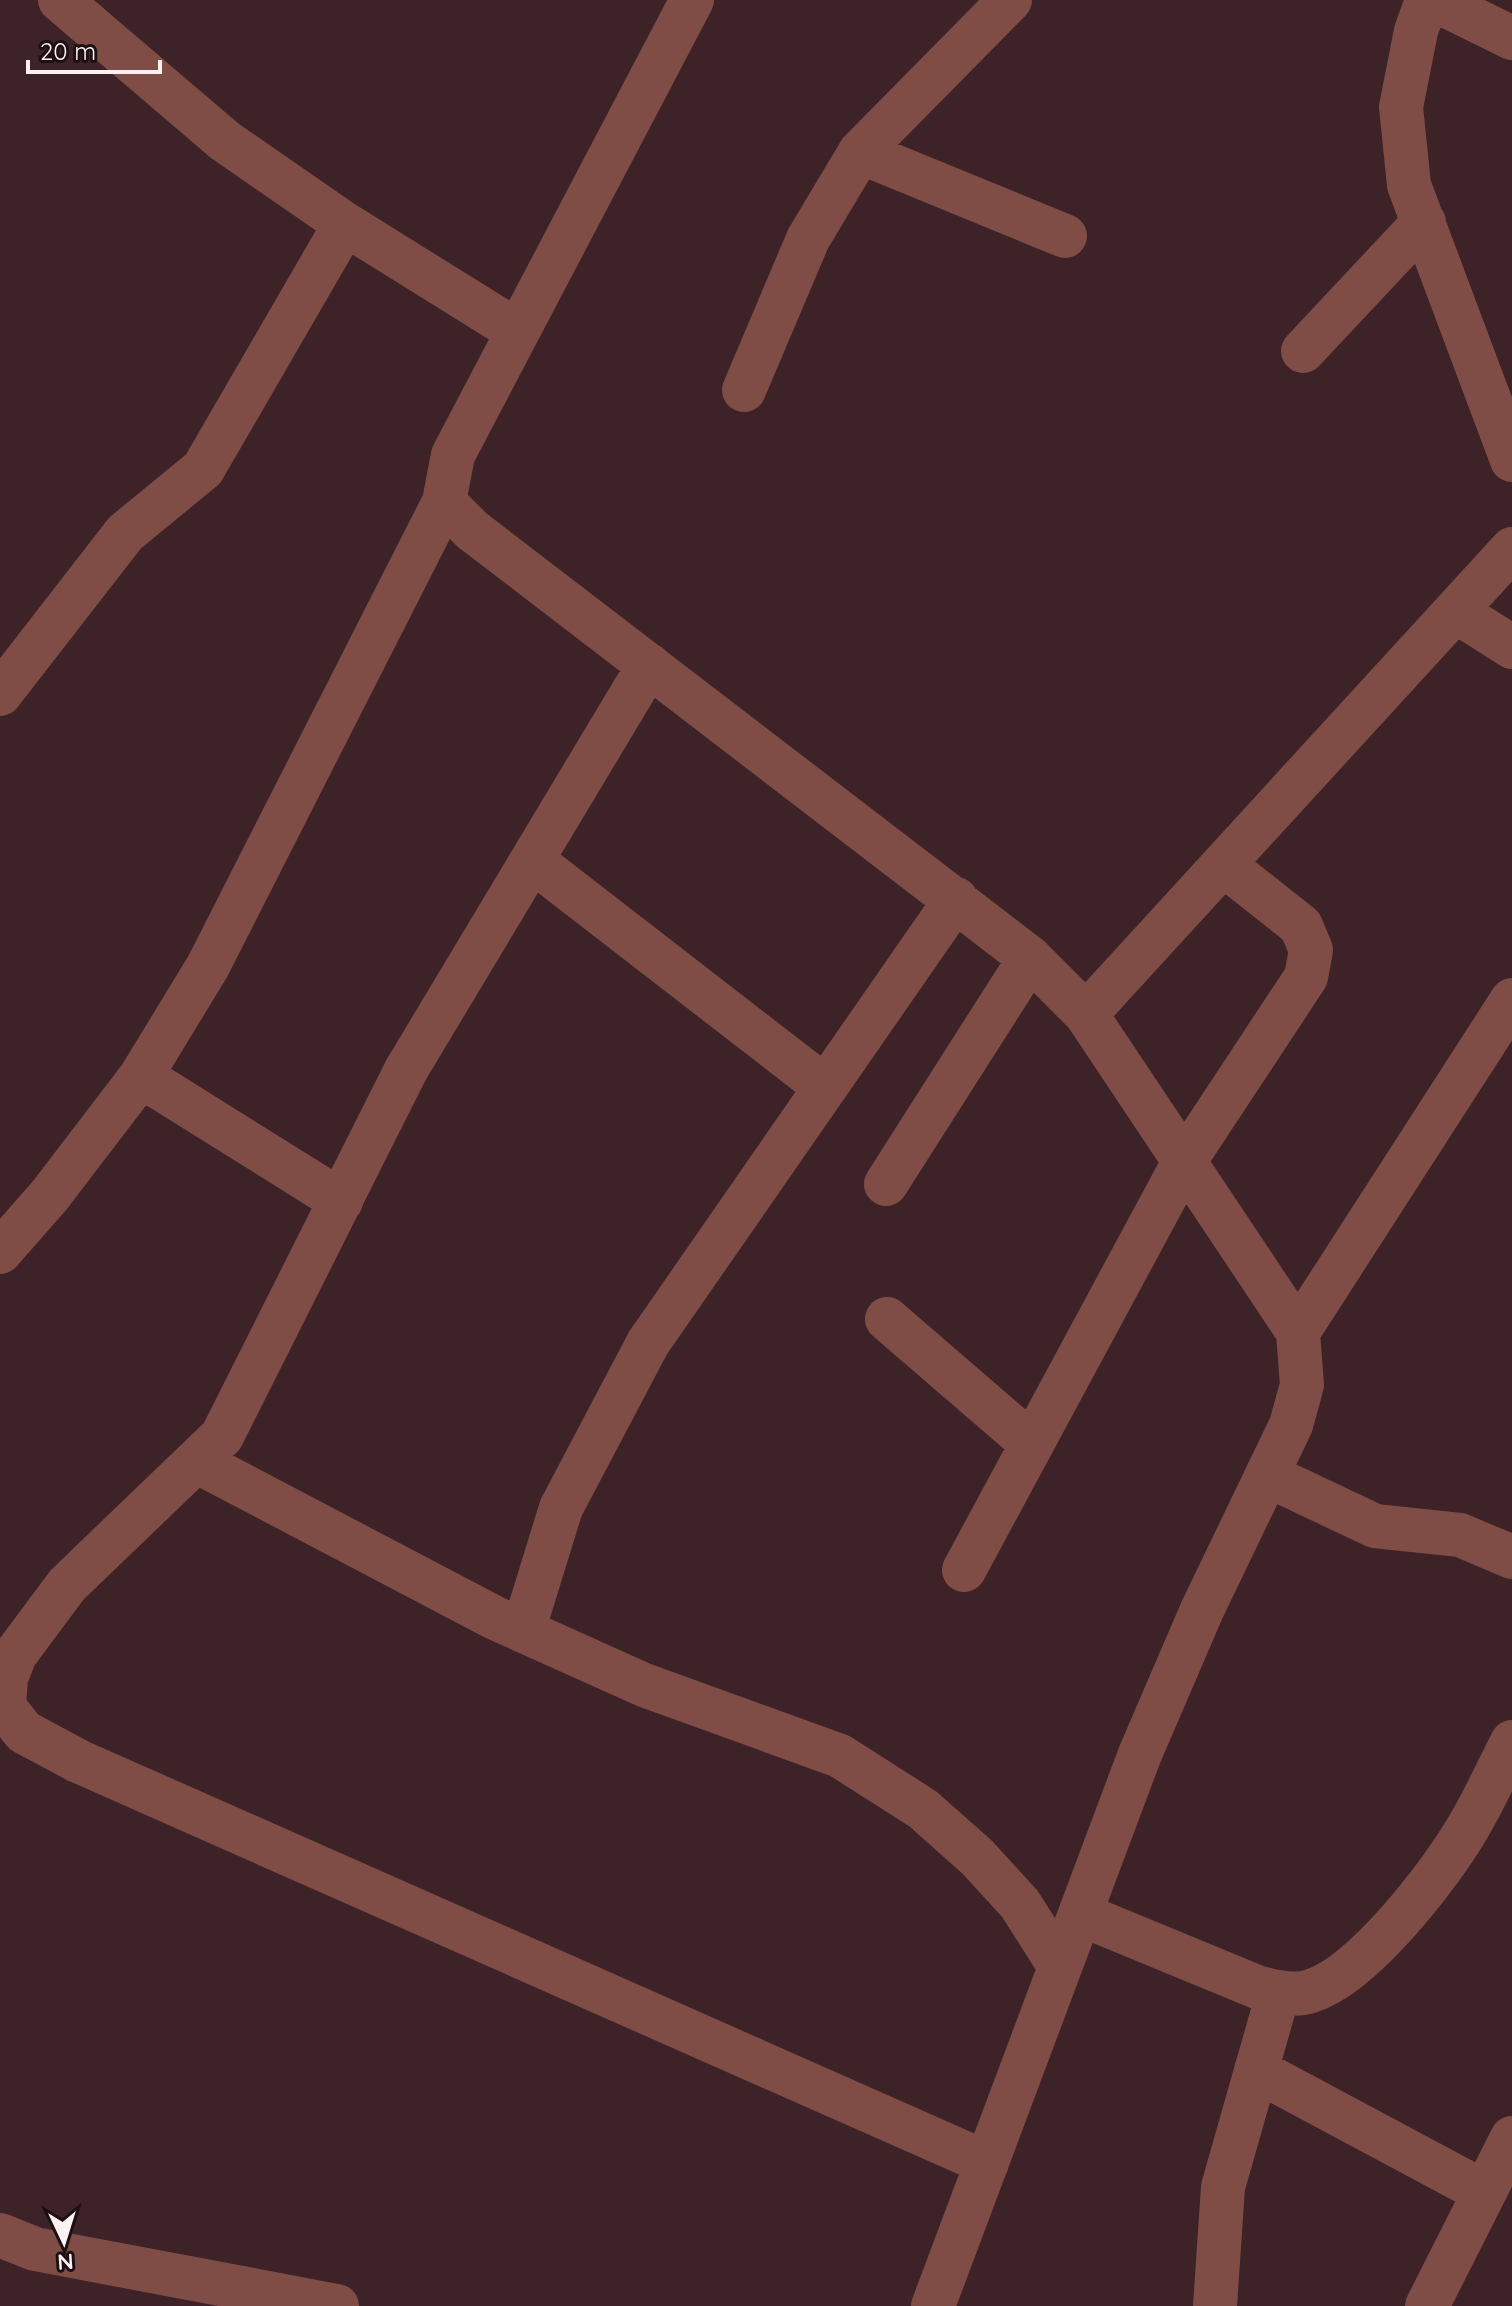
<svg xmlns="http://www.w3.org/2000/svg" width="1512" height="2306" font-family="Quicksand,sans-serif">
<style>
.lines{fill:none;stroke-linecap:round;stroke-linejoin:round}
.minor{stroke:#7f4d46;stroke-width:44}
</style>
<rect width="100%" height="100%" fill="#3d2228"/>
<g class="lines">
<path class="minor" d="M60 0 225 141 345 224 517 331
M692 0 453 455 444 502 472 530 1030 958 1086 1014 1298 1332 1302 1385 1291 1425 1202 1610 1140 1754 933 2306
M1427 0 1416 31 1401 107 1409 185 1512 460
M1435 0 1512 38
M860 152 1065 236
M1303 351 1424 222
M744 390 808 239 860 152 1010 0
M1457 612 1512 647
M649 665 406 1070 222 1436 67 1585 15 1655 6 1678 4 1707 24 1732 78 1761 987 2163
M0 694 125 533 203 469 345 224
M533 861 825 1087
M1086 1014 1512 549
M141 1076 341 1201
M886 1184 1030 958
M0 1252 50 1195 141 1076 208 966 444 502
M887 1319 1032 1444
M1298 1332 1512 1000
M198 1462 495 1618 644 1685 840 1756 923 1809 977 1857 1020 1904 1060 1967
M1269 1476 1375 1526 1460 1535 1512 1557
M964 1570 1184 1162 1306 977 1311 950 1301 926 1224 865
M523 1631 561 1508 648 1343 956 899
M1080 1914 1257 1987C1274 1992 1294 1997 1311 1991 1363 1975 1440 1875 1467 1829 1484 1801 1497 1771 1512 1742
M1256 2070 1484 2192
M0 2235 35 2249 337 2306
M1215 2306 1223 2187 1278 1994
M1427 2306 1512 2138"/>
</g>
<g transform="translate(64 2242) rotate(176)" stroke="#1c1013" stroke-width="6" paint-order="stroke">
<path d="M0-6L14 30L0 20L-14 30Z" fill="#fdf1f4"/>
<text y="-12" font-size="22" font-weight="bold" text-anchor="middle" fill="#fdf1f4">N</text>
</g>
<path d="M28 60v12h132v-12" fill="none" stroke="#fdf1f4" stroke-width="4"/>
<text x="40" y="60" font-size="24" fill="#fdf1f4" stroke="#1c1013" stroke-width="6" paint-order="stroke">20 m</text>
</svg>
